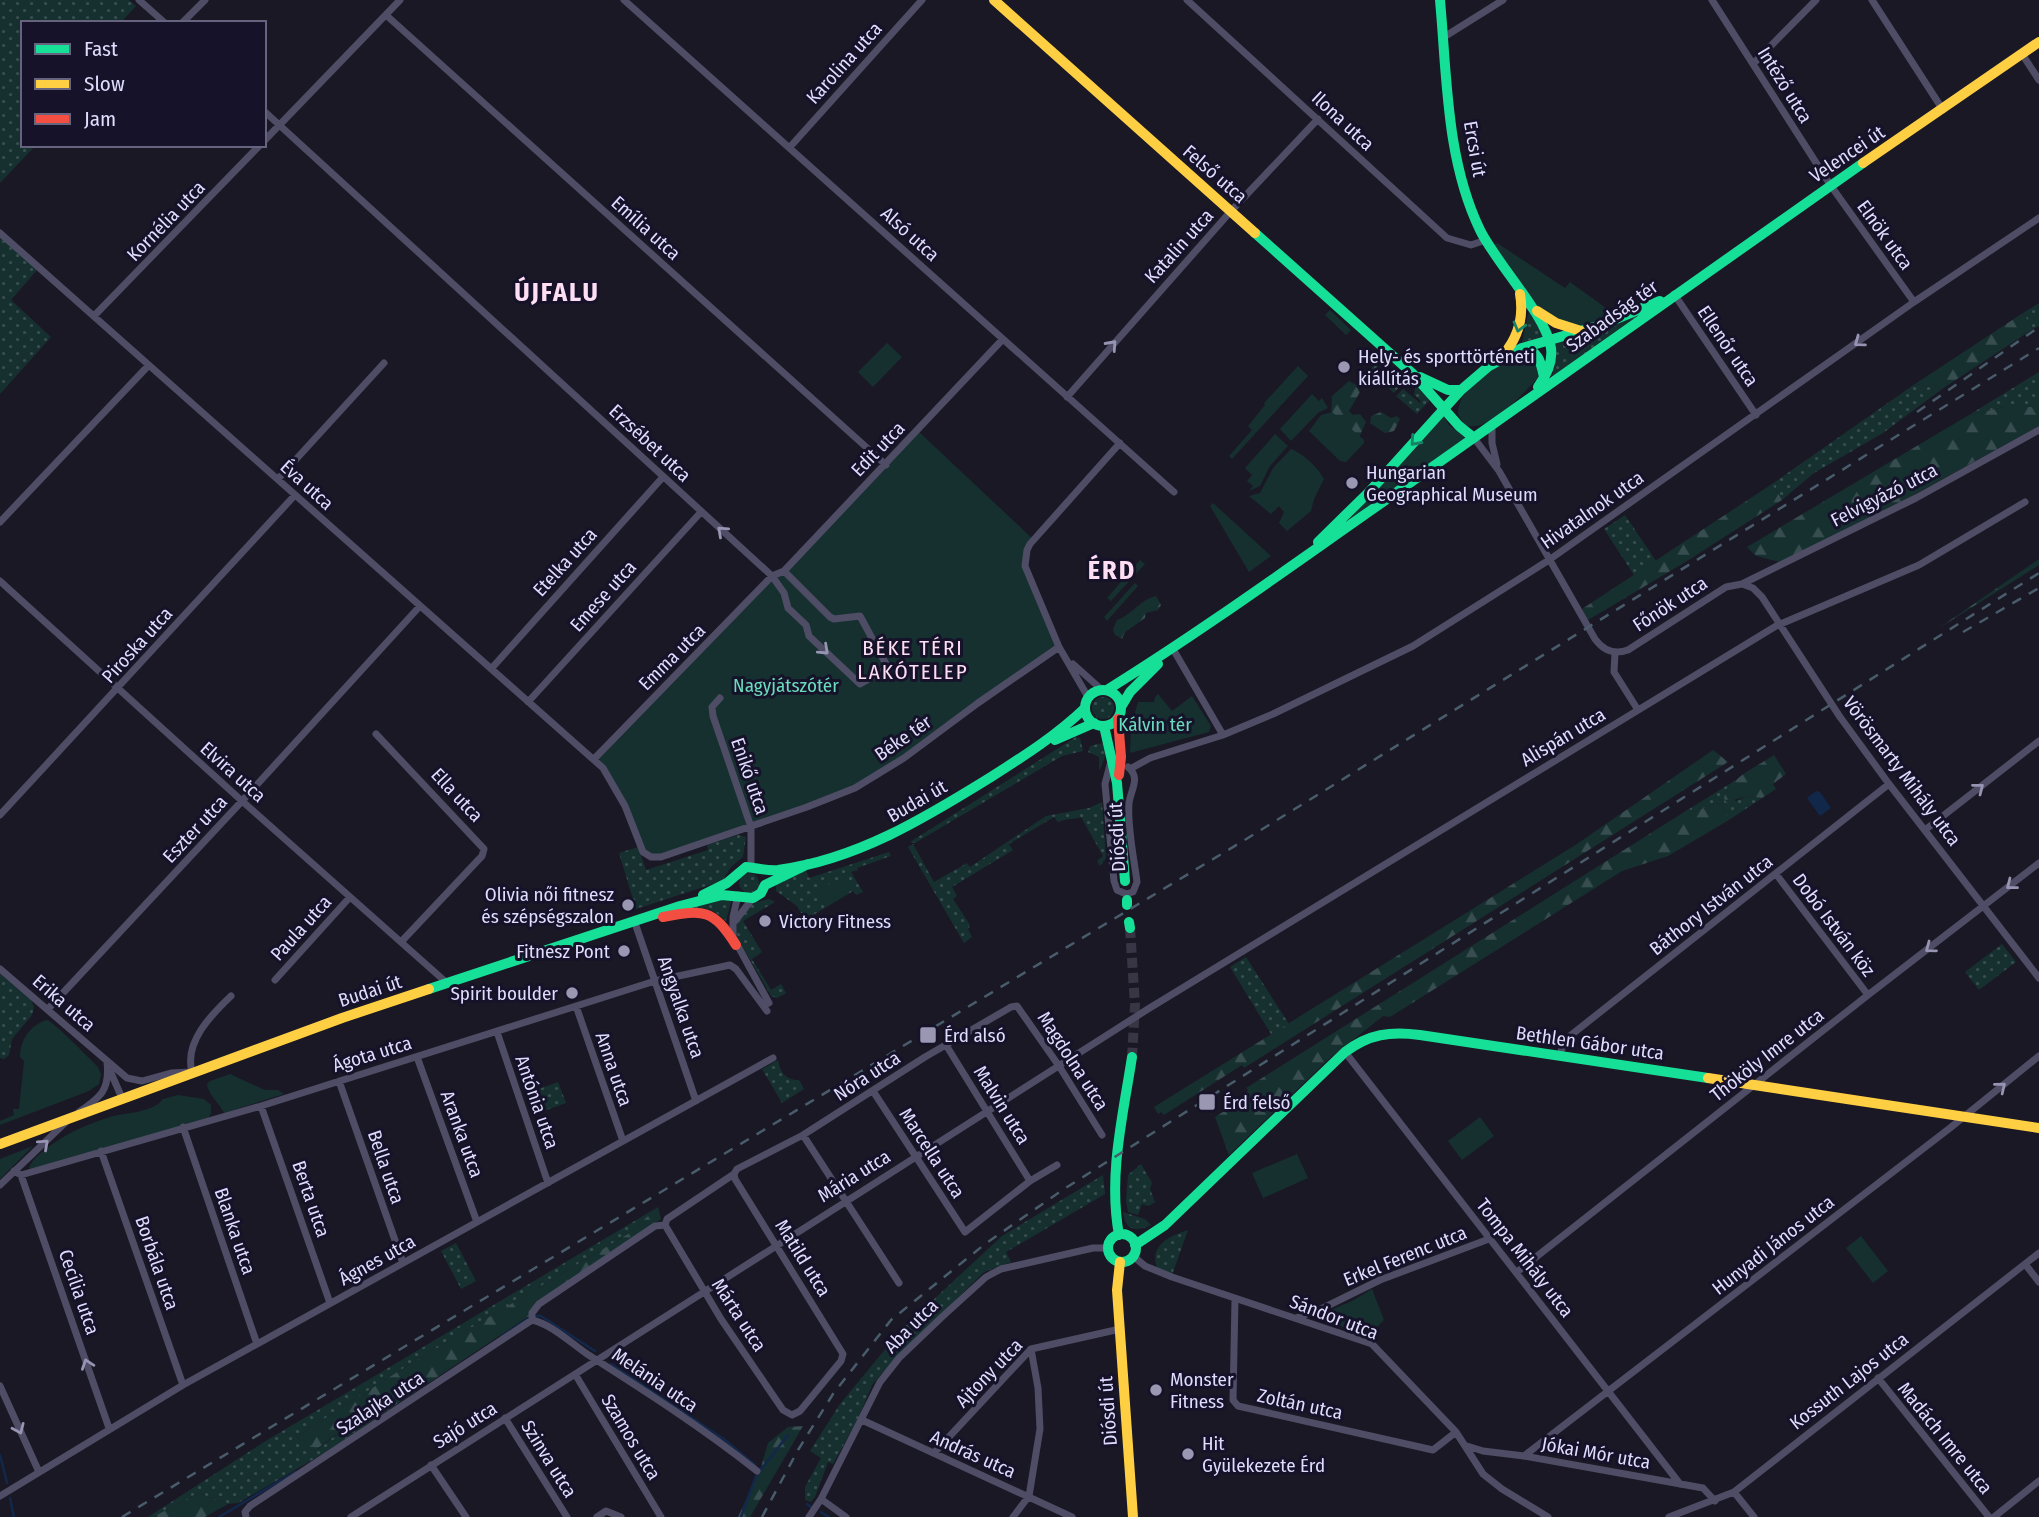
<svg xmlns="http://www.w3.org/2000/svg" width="2039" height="1517" font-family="'Fira Sans Condensed',sans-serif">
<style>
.grass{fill:url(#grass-dots)}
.forest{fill:url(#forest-firs)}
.park{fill:#163030}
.water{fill:#12284b}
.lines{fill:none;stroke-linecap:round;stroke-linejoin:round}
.stream{stroke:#12284b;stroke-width:2.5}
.secondary-tunnel{stroke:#383545;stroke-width:10;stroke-dasharray:10 5;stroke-linecap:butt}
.street{stroke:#4e4d65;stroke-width:7}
.fast{stroke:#16e098;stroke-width:10}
.slow{stroke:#ffcf43;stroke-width:10}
.jam{stroke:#f24e42;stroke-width:10}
.rail{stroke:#485c6b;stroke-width:2.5;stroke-dasharray:10 9;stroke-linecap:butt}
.oneway{stroke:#168366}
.oneway2{stroke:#9694b2}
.poi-dot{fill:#9a97b2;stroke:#16122a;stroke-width:2.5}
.labels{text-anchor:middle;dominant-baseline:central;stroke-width:6;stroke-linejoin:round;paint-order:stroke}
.street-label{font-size:19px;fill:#dfdcfe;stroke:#16122a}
.poi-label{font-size:19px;fill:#dfdcfe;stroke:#16122a;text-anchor:start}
.park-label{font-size:19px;fill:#6adcbd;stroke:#16122a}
.neighbourhood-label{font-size:21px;letter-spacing:2px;fill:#fedef3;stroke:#16122a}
.district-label{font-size:26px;font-weight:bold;letter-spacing:2px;fill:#fedef3;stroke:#16122a}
</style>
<defs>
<pattern id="grass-dots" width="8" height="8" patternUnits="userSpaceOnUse" patternTransform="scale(1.75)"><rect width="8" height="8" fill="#163030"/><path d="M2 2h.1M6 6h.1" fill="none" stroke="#374d4f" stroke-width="1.8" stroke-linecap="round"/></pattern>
<pattern id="forest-firs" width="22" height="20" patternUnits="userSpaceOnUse" patternTransform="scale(1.75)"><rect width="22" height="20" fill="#163030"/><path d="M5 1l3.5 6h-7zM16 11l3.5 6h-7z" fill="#374d4f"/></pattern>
</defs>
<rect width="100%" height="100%" fill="#1a1824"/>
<path class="grass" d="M0 0H129L136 6 120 23H23V145H36L0 183Z
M0 237 37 270 11 300 51 337 0 394Z
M2039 303V326L2033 329 2023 313Z
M1530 313 1543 336 1522 343 1528 314Z
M1639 315 1552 377 1556 359 1554 342 1593 332Z
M1375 364 1400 386 1394 393 1369 371Z
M2039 372V407H2004L1969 415Z
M1416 383 1427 395 1429 401 1417 414 1396 396 1403 389 1420 403 1421 401 1414 395Z
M1915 384 1942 389 1883 433 1814 473 1782 500 1772 484Z
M1625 515 1656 561 1634 575 1604 529Z
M1092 708a11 11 0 1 1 22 0a11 11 0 1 1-22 0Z
M1076 737 1080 738 1083 751 1062 756 915 843 910 842Z
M1102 743C1109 753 1103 762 1099 771V757L1088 752 1090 746Z
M1736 780 1725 793 1736 801 1748 796 1762 798 1729 820 1721 805 1717 803 1693 812 1689 809Z
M1102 802 1106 858 1100 866 1097 861 1103 856 1081 817C1073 820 1067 818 1058 822L1054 817 1009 844 1013 850 952 887 957 896 953 899 970 925 968 929 972 937 964 943 908 847 913 844 934 882 967 863 970 867 1046 816 1089 808Z
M738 835 746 837 743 857 731 867 722 881 636 909 619 853 638 847 646 870 708 850 707 845Z
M889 852 891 856 857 868 858 870 851 872 863 892 856 895 853 891 805 920 797 906 776 891V885L806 870 809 878Z
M739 883a10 10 0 1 1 20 0a10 10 0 1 1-20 0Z
M732 898 726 921C715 911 709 907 694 909L692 905Z
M769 899 775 902 743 921 762 952 752 959 771 990 781 984 786 993 777 998 771 996 736 935C736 913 748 903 769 899Z
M2002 944 2016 962 1979 990 1965 972Z
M1246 957 1289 1024 1271 1034 1230 967Z
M0 974 31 1000 34 1007 32 1015 12 1039 9 1055 4 1059 0 1058Z
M778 1060C780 1072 785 1080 799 1080L804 1089 782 1103 762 1069Z
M558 1082 566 1103 532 1115 530 1108 534 1104 532 1100 528 1102 525 1094Z
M1141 1164 1152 1183 1150 1189 1155 1202 1149 1206 1142 1204 1138 1215 1128 1212 1126 1201 1128 1175Z
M1103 1175 1105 1194 1006 1252 1011 1262 984 1272 882 1373 872 1385 858 1419 833 1464 828 1462 815 1497 811 1502 805 1500V1487L821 1458 810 1451 840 1404 902 1329 1002 1236Z
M658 1207 628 1234 399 1371 296 1437 318 1449 386 1396 402 1388 415 1392 326 1452 238 1503 228 1504 198 1493 153 1517H148L264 1442Z
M1123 1212 1145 1219 1151 1225C1136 1232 1125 1231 1123 1212Z
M1188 1230 1172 1275 1157 1268C1149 1245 1170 1236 1188 1230Z
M456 1243 476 1281 461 1289 441 1251Z"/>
<path class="forest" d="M2023 313 2033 329 1942 389 1915 384Z
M1349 381 1356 385 1360 392 1349 411 1353 415 1360 414 1366 422 1358 440 1331 417 1332 396Z
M2004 407H2039V426L1908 498 1780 562 1756 556 1747 547 1969 415Z
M1381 412 1391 418 1397 416 1400 419 1394 431 1385 433 1370 423 1371 416Z
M1772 484 1782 500 1687 561 1588 620 1582 609Z
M2039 559V565L1936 630Z
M1156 596 1161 605 1158 610 1146 613 1145 618 1125 632 1122 639 1115 635 1113 630 1117 620C1132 615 1141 599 1156 596Z
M1713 750 1728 762 1244 1068 1242 1065 1164 1115 1161 1112 1158 1114 1154 1107 1577 844Z
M1774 755 1786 774 1773 784 1776 789 1762 798 1748 796 1726 802 1724 798C1730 777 1757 767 1774 755Z
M1717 803 1721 805 1729 820 1668 856 1622 871 1390 1017 1383 1016 1330 1058 1229 1155 1215 1117 1240 1101 1248 1090 1246 1088 1689 809 1693 812Z
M658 1207 661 1219 581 1273 529 1316 415 1392 402 1388 386 1396 317 1449 296 1437 399 1371 628 1234Z
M803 1426 750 1517H738L761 1467 768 1443 788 1427Z
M198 1493 228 1504 205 1517H153Z"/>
<path class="park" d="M1497 243 1565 288 1570 282 1617 316 1581 327 1544 314 1521 287 1493 245Z
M1330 310 1351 330 1346 335 1325 315Z
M887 343 902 357 873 387 858 372Z
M1521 355 1536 359 1539 375 1537 379C1521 395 1490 434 1464 425L1458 414C1458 385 1496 363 1521 355Z
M1298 366 1308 376 1232 459 1229 456 1252 430 1248 426 1265 405 1264 403Z
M1312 394 1319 401 1322 398 1328 408 1318 413 1291 441 1280 429Z
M1332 412 1364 440V443L1346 462 1340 461 1309 431 1321 415Z
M1444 416 1449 425 1466 438 1339 527Z
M918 431 1034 540 1025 561 1059 647 855 788 661 857 646 855 625 806 594 759 772 576 779 574Z
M1275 434 1288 446 1270 466 1260 486 1249 491 1253 486 1247 481 1252 475 1245 468Z
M1291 449C1302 453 1318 467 1324 479L1314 499 1311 511 1287 531 1279 523 1284 512 1279 506 1271 514 1249 496 1260 493 1273 468Z
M1213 503 1271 556 1249 572 1210 506Z
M1140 560 1145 564 1111 601 1107 598Z
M1135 583 1138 586 1107 621 1104 617Z
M1158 694 1172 711 1192 696 1211 726 1209 732 1130 753 1131 727 1138 702H1154L1155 697Z
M845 879 850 891 824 905 816 889Z
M47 1020C54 1022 89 1058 98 1067L101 1074 99 1084 89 1091 0 1125V1121L14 1115 13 1109H19L24 1061 20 1057C20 1040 30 1025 47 1020Z
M230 1074 265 1090H278L284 1094 224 1113C220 1104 207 1093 207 1084L210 1081Z
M178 1095 204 1099 211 1105V1114L208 1118 33 1171 29 1168C32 1159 40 1154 47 1148 65 1134 85 1125 107 1118 123 1112 152 1114 163 1099Z
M1480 1117 1494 1136 1462 1160 1448 1141Z
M33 1146 0 1179V1159Z
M1297 1154 1308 1178 1263 1198 1252 1173Z
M1861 1236 1888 1271 1873 1283 1846 1248Z
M1372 1289 1384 1320 1369 1335 1325 1321 1326 1312 1352 1301Z"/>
<path class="water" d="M1816 791 1820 792 1831 808 1820 816 1807 798Z"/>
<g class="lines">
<path class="stream" d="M535 1316H541L595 1351
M502 1336 529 1318
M611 1364 725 1440 755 1465
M0 1455 7 1483
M10 1498 14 1517
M807 1504 811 1507
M821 1512 829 1517
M219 1517 295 1472
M741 1517 756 1476 788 1435"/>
<path class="secondary-tunnel" d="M1130 928 1135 1005 1132 1057"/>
<path class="street" d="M139 0 165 23
M624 0 1174 492
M1187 0 1447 238 1471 245 1486 240
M1712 0 1831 186 1914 302
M1872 0 1943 110
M386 15 886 465
M182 23 205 0
M1444 37 1503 0
M2022 54 2039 80
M1753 64 1816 0
M264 111 772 576 784 593 788 608 806 625 809 636 860 684 886 669V664L860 616 834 619 830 617 784 571
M264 141 400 0
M790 147 922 0
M0 233 603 768 625 806 643 852 651 857H661L807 807 855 788 904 758 978 703 1059 647
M1674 294 1756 415
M94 316 260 145
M1067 397 1231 211 1318 119
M1492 425V443L1497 464
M1474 438 1499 471 1595 639C1603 650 1614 655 1628 650L1726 587 1742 584 1916 498 2039 430
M278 479 384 363
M0 522 148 366
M0 581 242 801 447 983
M1742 584 1753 588 1762 597 1840 717 1889 784 2039 978
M1173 649 1223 735
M1615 653 1614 672 1638 710
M1073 664 1102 690
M491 669 663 477
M1088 697 1059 647 1025 566 1027 550 1030 544 1120 443
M720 698 712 707 713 716 751 827V867
M528 702 701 512
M376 734 484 849 482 856 401 942
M1112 757 1105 784 1114 881 1117 890 1126 894 1133 892 1137 882C1134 858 1127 826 1129 803 1131 789 1141 778 1128 767
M594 759 772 576 784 571 1003 339
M1130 769 1150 758 1223 735 1273 714 1413 646 1549 560 1914 302 2039 218
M0 815 295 495
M1925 830 2039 741
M1776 874 1868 995
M738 895 733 917V937L769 1003
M735 921 753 898
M635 923 696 1101
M0 969 127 1078 142 1081 171 1073 192 1072C184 1042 211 1015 231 996
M275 980 350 897
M576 1006 623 1141
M48 1009 242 801 420 606
M497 1032 548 1183
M946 1045 1030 1181
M1345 1052 1680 1484
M1559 1056 1566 1039 1889 784
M417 1057 477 1222
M111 1073 122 1098
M339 1081 403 1263
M873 1091 965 1232 1030 1181 1057 1165
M261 1106 330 1303
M79 1112C101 1097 110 1090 107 1062
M183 1127 257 1344
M803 1135 899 1283
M101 1151 183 1385
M14 1171 21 1175 109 1428
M21 1175 261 1106 655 981 730 965 736 969 767 1011
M0 1185 67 1121
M665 1225 721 1319 783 1410 792 1415 800 1411 841 1361 843 1354 735 1179 734 1174 737 1169 803 1135 925 1057 1011 1007 1017 1006 1059 1066 1102 1135
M665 1225 667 1219 734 1174
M1133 1256 1145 1266 1172 1277 1372 1344 1456 1432 1483 1474 1502 1489 1548 1517
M2025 1264 2039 1282
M1517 1272 1868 995 2039 863
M1235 1299 1233 1400 1238 1406 1433 1450 1456 1432
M1296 1318 1321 1309 1380 1280 1489 1239
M532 1320C551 1324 571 1343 587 1354 645 1391 703 1428 757 1471
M532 1320V1313L539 1304 655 1226 665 1225
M575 1374 661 1517
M1878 1378 1989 1517
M0 1386 39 1472
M505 1418 567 1517
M862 1420 1072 1517
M1467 1446 1483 1451 1524 1456 1703 1488 1715 1501
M934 1453 1031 1349 1120 1329
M1524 1456 1950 1128 2039 1056
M431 1465 466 1517
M1734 1492 1754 1517
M0 1496 183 1385 773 1058
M821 1499 846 1517
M246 1517 245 1512 250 1506 532 1320
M351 1517 1148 1009 1776 626 1919 565 2025 502
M597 1517 606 1511 621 1517
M809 1517 821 1499 880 1382 899 1358 943 1316 986 1277 1001 1269 1093 1248H1108
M1013 1517 1029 1496 1040 1429 1038 1388 1031 1349
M1669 1517 1734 1492 2039 1253
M1994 1517 2039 1481"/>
<path class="fast" d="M1440 0C1447 76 1446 160 1480 230 1496 263 1546 315 1551 348 1553 363 1546 375 1538 387
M1255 233 1413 374 1459 426 1474 438
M1522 348C1539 350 1541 363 1544 377
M1420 377 1448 390H1461
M1318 542 1369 492 1461 390 1489 366 1522 348 1601 325 1660 301
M1107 690C1197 634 1283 572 1370 511 1535 396 1698 278 1863 163
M1085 708a18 18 0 1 1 36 0a18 18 0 1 1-36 0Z
M1121 707 1130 692 1158 664
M1104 726 1117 783 1125 881
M1055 740 1094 723
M703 895 727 883 746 867C757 868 767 871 778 870 856 860 925 818 991 777 1024 756 1057 735 1085 708
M1127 900V905
M1129 922 1130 928
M429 989 680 906 722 895 753 898 761 893 765 885 808 864
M1108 1248a14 14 0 1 1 28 0a14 14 0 1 1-28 0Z
M1119 1235C1108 1175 1123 1116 1132 1057
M1135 1245 1165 1225 1345 1052C1369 1034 1390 1031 1420 1035L1708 1078"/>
<path class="slow" d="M994 0 1255 233
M1863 163 2039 42
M1537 311 1556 323 1581 331
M1504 354C1519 336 1524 317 1520 294
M1708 1078 2039 1128
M0 1144 342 1018 429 989
M1120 1262 1117 1290 1133 1517"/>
<path class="jam" d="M1118 719 1121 757 1119 775
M663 917C704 909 713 909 736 945"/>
<path class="rail" d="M1917 412 2039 327
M1963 632 2039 588
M122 1517 1243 841 2039 348
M762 1517 798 1450 833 1394 891 1320 985 1244 1064 1189 2039 573"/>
</g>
<defs><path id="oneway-chevron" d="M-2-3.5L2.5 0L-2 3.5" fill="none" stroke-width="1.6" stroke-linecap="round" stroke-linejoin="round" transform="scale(1.75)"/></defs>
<g class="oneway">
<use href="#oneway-chevron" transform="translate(1519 327) rotate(105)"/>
<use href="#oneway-chevron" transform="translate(1415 441) rotate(132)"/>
</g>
<g class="oneway2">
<use href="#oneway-chevron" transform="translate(1859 342) rotate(144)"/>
<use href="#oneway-chevron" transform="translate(1112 345) rotate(-48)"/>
<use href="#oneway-chevron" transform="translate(722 531) rotate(-138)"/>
<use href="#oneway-chevron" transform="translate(824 650) rotate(43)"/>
<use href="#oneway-chevron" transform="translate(1979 788) rotate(-38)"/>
<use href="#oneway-chevron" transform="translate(2011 885) rotate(142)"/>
<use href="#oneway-chevron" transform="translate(1930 948) rotate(143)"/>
<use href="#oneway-chevron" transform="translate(2001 1087) rotate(-39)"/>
<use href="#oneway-chevron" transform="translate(44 1144) rotate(-42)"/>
<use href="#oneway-chevron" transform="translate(87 1364) rotate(-109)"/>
<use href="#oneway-chevron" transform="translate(19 1429) rotate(66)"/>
</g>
<g class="poi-dot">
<circle cx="1344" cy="367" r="7"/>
<circle cx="1352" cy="483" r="7"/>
<circle cx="628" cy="905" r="7"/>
<circle cx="765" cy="921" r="7"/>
<circle cx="624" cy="951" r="7"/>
<circle cx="572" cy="993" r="7"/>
<rect x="919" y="1026" width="18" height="18" rx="3.5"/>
<rect x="1198" y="1093" width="18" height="18" rx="3.5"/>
<circle cx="1156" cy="1390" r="7"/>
<circle cx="1188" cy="1454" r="7"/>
</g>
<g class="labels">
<g class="street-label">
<text transform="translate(844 63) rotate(-48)">Karolina utca</text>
<text transform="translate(1785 85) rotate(58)">Intéző utca</text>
<text transform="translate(1343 121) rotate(43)">Ilona utca</text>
<text transform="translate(1475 149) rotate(80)">Ercsi út</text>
<text transform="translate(1847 154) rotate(-34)">Velencei út</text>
<text transform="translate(1215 174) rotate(41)">Felső utca</text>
<text transform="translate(166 221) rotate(-46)">Kornélia utca</text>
<text transform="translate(646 228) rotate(42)">Emília utca</text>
<text transform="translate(910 234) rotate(42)">Alsó utca</text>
<text transform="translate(1885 235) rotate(54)">Elnök utca</text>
<text transform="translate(1179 246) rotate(-48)">Katalin utca</text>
<text transform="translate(1612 316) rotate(-36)">Szabadság tér</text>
<text transform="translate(1728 346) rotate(56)">Ellenőr utca</text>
<text transform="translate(650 443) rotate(43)">Erzsébet utca</text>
<text transform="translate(878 449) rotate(-46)">Edit utca</text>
<text transform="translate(307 485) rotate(42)">Éva utca</text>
<text transform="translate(1884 495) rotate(-27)">Felvigyázó utca</text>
<text transform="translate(1592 510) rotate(-35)">Hivatalnok utca</text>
<text transform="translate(565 562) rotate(-48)">Etelka utca</text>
<text transform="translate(603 596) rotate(-48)">Emese utca</text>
<text transform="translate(1670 604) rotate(-33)">Főnök utca</text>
<text transform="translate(137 645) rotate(-48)">Piroska utca</text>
<text transform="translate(672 657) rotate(-45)">Emma utca</text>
<text transform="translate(1563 737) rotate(-31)">Alispán utca</text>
<text transform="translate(903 738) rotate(-35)">Béke tér</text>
<text transform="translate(1902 771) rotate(53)">Vörösmarty Mihály utca</text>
<text transform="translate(233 772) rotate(42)">Elvira utca</text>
<text transform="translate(750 776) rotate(71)">Enikő utca</text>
<text transform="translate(457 795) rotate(47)">Ella utca</text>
<text transform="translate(917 801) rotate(-30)">Budai út</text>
<text transform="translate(195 829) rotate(-47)">Eszter utca</text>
<text transform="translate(1117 837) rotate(-93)">Diósdi út</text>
<text transform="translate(1711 905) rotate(-38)">Báthory István utca</text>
<text transform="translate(1834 925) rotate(53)">Dobó István köz</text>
<text transform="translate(301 928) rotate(-48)">Paula utca</text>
<text transform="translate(370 991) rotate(-18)">Budai út</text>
<text transform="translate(64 1003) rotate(41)">Erika utca</text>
<text transform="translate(681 1007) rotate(71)">Angyalka utca</text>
<text transform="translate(1590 1043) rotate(8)">Bethlen Gábor utca</text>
<text transform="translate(372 1054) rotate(-17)">Ágota utca</text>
<text transform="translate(1767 1055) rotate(-38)">Thököly Imre utca</text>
<text transform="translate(1073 1061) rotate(57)">Magdolna utca</text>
<text transform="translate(614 1069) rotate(71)">Anna utca</text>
<text transform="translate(867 1076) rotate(-33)">Nóra utca</text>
<text transform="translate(537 1102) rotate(71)">Antónia utca</text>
<text transform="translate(1002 1105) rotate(58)">Malvin utca</text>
<text transform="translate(462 1134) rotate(70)">Aranka utca</text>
<text transform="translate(932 1153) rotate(57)">Marcella utca</text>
<text transform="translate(386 1167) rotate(71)">Bella utca</text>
<text transform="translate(854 1176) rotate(-32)">Mária utca</text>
<text transform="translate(311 1199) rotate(71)">Berta utca</text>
<text transform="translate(235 1231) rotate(71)">Blanka utca</text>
<text transform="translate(1773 1245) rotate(-38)">Hunyadi János utca</text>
<text transform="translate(1405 1256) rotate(-22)">Erkel Ferenc utca</text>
<text transform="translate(803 1258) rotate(58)">Matild utca</text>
<text transform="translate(1525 1258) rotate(52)">Tompa Mihály utca</text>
<text transform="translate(377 1260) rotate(-29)">Ágnes utca</text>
<text transform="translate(157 1263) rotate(71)">Borbála utca</text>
<text transform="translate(79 1292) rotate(71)">Cecília utca</text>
<text transform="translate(739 1315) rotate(57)">Márta utca</text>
<text transform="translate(1334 1317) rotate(21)">Sándor utca</text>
<text transform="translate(911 1326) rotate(-45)">Aba utca</text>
<text transform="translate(989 1373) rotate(-46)">Ajtony utca</text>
<text transform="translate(655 1380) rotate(34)">Melánia utca</text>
<text transform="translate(1849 1381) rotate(-38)">Kossuth Lajos utca</text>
<text transform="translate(380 1403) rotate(-33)">Szalajka utca</text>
<text transform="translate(1300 1404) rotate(12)">Zoltán utca</text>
<text transform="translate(1108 1411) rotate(-94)">Diósdi út</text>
<text transform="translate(465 1425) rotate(-32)">Sajó utca</text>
<text transform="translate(631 1437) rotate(59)">Szamos utca</text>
<text transform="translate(1945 1438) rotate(51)">Madách Imre utca</text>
<text transform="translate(1596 1453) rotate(10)">Jókai Mór utca</text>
<text transform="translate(973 1454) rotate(24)">András utca</text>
<text transform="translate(549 1459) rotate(58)">Szinva utca</text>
</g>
<g class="poi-label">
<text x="1358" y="356">Hely- és sporttörténeti<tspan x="1358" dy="22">kiállítás</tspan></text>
<text x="1366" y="472">Hungarian<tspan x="1366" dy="22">Geographical Museum</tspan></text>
<text x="614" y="894" text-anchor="end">Olivia női fitnesz<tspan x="614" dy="22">és szépségszalon</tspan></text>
<text x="779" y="921">Victory Fitness</text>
<text x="610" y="951" text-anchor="end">Fitnesz Pont</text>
<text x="558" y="993" text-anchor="end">Spirit boulder</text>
<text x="944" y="1035">Érd alsó</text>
<text x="1223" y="1102">Érd felső</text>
<text x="1170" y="1379">Monster<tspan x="1170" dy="22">Fitness</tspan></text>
<text x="1202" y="1443">Hit<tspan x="1202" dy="22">Gyülekezete Érd</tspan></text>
</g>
<g class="park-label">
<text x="786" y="685">Nagyjátszótér</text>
<text x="1155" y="724">Kálvin tér</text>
</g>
<g class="neighbourhood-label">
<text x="913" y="648">BÉKE TÉRI<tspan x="913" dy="24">LAKÓTELEP</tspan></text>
</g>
<g class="district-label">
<text x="557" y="292">ÚJFALU</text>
<text x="1112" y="570">ÉRD</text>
</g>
</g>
<rect x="21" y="21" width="245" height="126" fill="#16122a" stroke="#66637f" stroke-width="2"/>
<rect x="35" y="44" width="35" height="10" fill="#16e098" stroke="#66637f" stroke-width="2"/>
<text x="84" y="56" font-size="21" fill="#dfdcfe">Fast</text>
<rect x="35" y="79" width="35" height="10" fill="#ffcf43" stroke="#66637f" stroke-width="2"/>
<text x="84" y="91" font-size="21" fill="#dfdcfe">Slow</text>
<rect x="35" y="114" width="35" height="10" fill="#f24e42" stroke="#66637f" stroke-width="2"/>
<text x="84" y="126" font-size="21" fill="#dfdcfe">Jam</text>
</svg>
